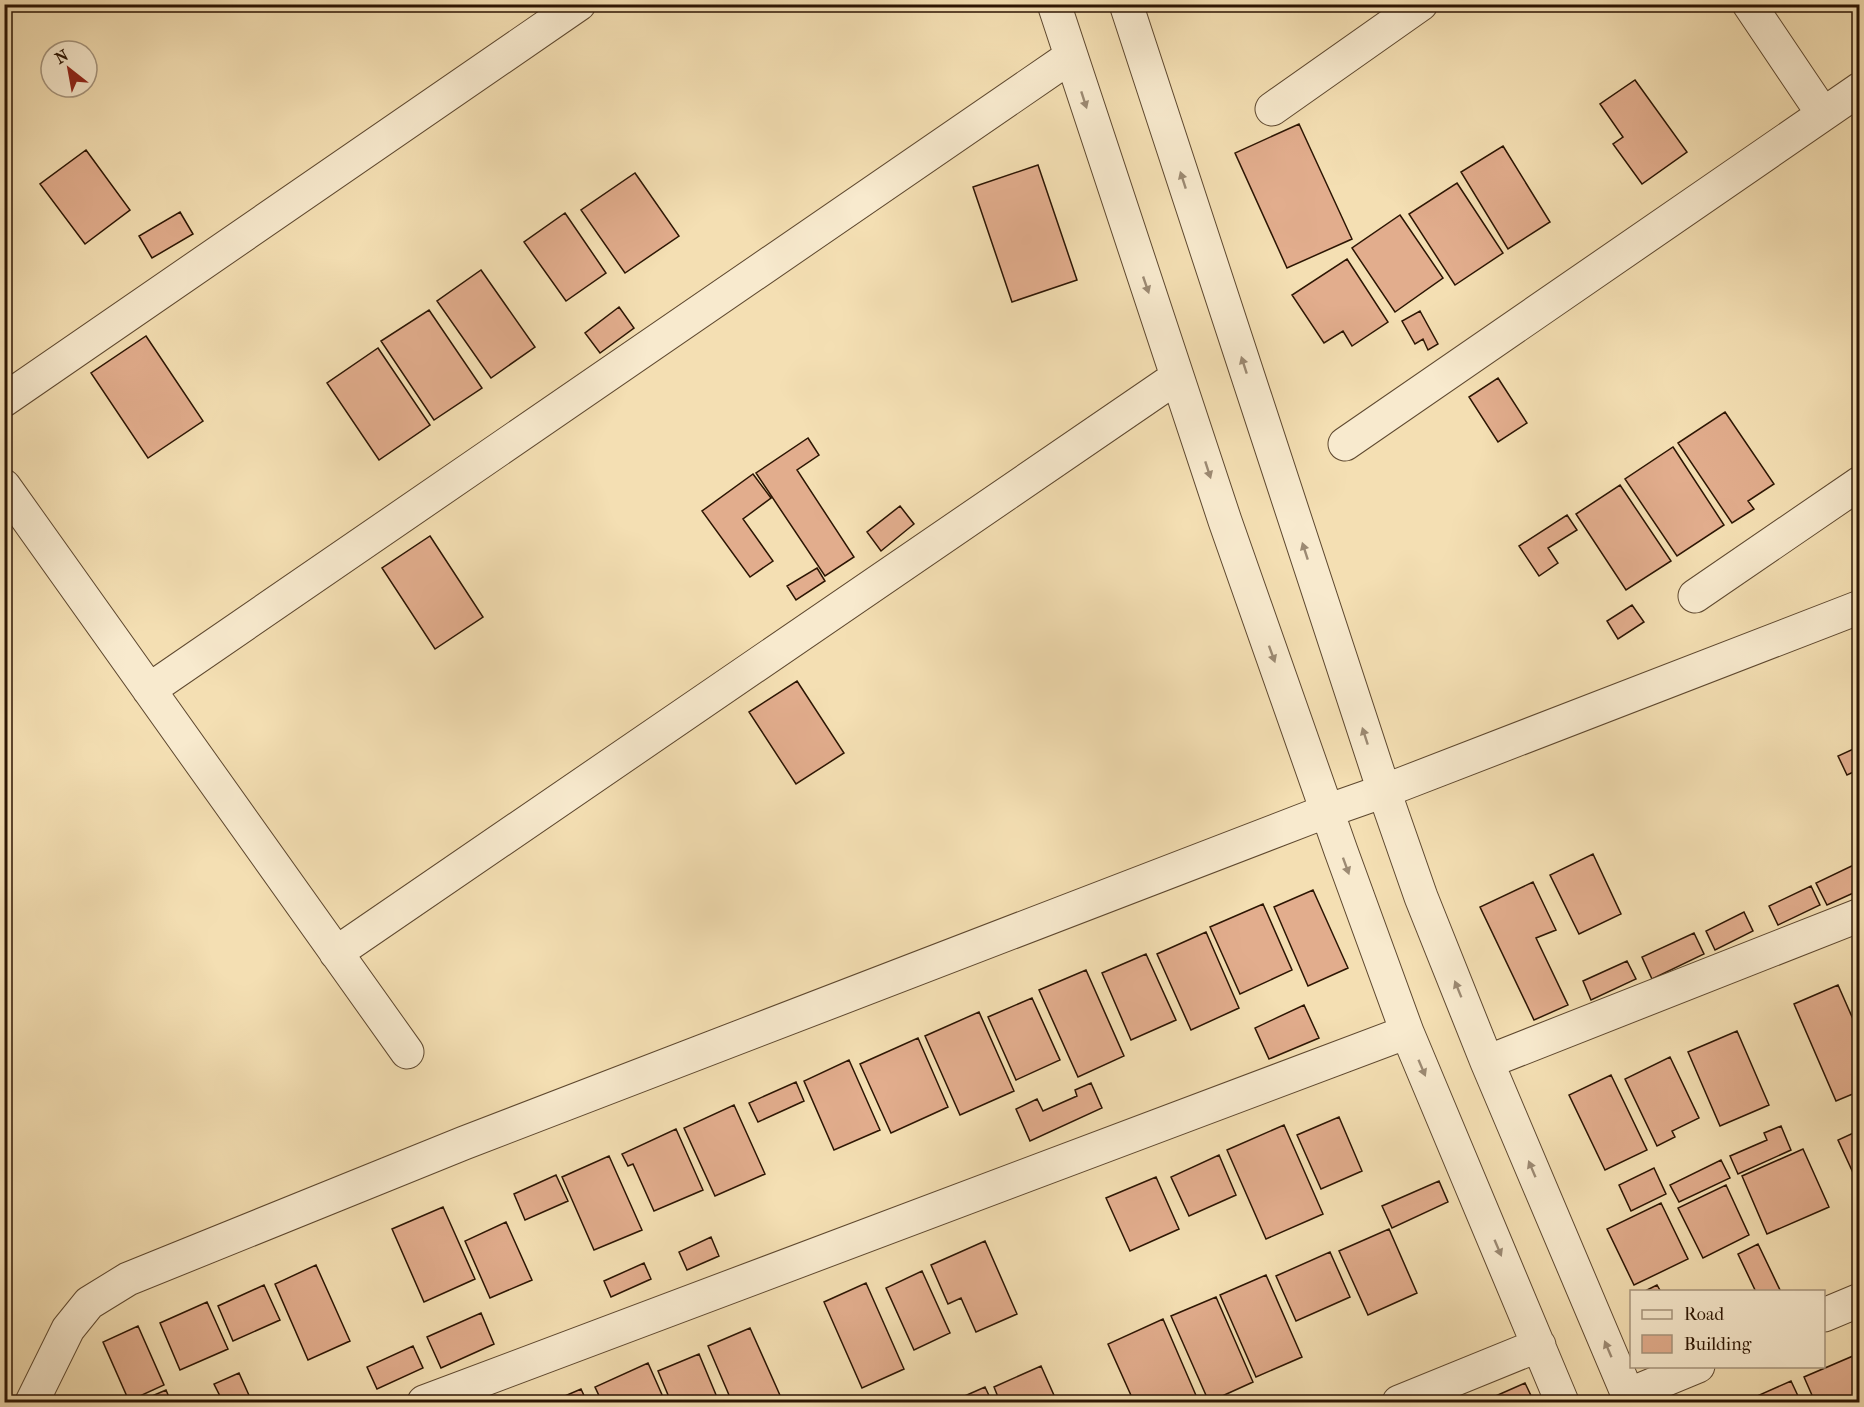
<svg xmlns="http://www.w3.org/2000/svg" width="1864" height="1407" font-family="'IM FELL French Canon',serif">
<style>
.building{fill:#e2ad8d;stroke:#2c1503;stroke-width:1.5}
.lines{fill:none;stroke-linecap:round;stroke-linejoin:round}
.minor-casing{stroke:#5e482f;stroke-width:35}
.minor{stroke:#f8eace;stroke-width:33}
.oneway{fill:#9c8a73}
</style>
<rect width="100%" height="100%" fill="#f4dfb3"/>
<filter id="stains"><feTurbulence type="fractalNoise" baseFrequency=".00333" numOctaves="4"/><feColorMatrix values="0 0 0 0 .2 0 0 0 0 .09 0 0 0 0 .02 0 0 0 .5 -.17"/></filter>
<radialGradient id="worn" r=".72"><stop offset=".6" stop-color="#630" stop-opacity="0"/><stop offset="1" stop-color="#630" stop-opacity=".3"/></radialGradient>
<path class="building" d="M1635 80 1687 152 1642 184 1613 144 1623 137 1600 104Z
M1299 124 1352 239 1287 268 1235 153Z
M1503 146 1550 222 1508 249 1461 172Z
M86 150 130 210 85 244 40 184Z
M1038 165 1077 280 1012 302 973 187Z
M635 173 679 236 625 273 581 210Z
M1457 183 1503 253 1455 285 1409 214Z
M180 212 193 234 152 258 139 236Z
M565 213 606 273 566 301 524 242Z
M1400 215 1443 278 1395 312 1352 248Z
M1347 259 1388 322 1352 346 1343 331 1324 343 1292 295Z
M481 270 535 347 491 378 437 301Z
M619 307 634 328 600 353 585 333Z
M429 310 482 388 434 420 381 341Z
M1420 311 1438 344 1428 350 1423 339 1415 344 1402 321Z
M146 336 203 421 148 458 91 373Z
M378 348 430 425 379 460 327 383Z
M1498 378 1527 423 1498 442 1469 397Z
M1725 412 1774 484 1748 501 1754 509 1732 523 1678 443Z
M808 438 819 455 797 470 854 557 825 576 756 473Z
M1673 447 1724 525 1677 556 1625 479Z
M753 474 771 498 743 519 773 561 750 577 702 511Z
M1620 485 1671 561 1626 590 1576 514Z
M900 506 914 524 881 551 867 532Z
M1567 515 1577 530 1548 548 1558 563 1539 576 1519 546Z
M430 536 483 617 435 649 382 568Z
M817 568 825 581 796 600 787 586Z
M1632 605 1644 622 1618 639 1607 621Z
M797 681 844 753 796 784 749 712Z
M1860 746V769L1847 775 1838 756Z
M1593 854 1621 914 1579 934 1550 875Z
M1860 862V890L1827 905 1816 883Z
M1533 882 1556 930 1536 938 1568 1005 1534 1020 1480 907Z
M1811 886 1820 905 1778 925 1769 906Z
M1313 890 1348 968 1308 986 1274 907Z
M1263 904 1292 970 1240 994 1210 927Z
M1744 912 1753 931 1715 950 1706 931Z
M1206 932 1239 1008 1191 1030 1157 954Z
M1694 933 1704 954 1652 979 1642 957Z
M1146 954 1176 1020 1131 1040 1102 973Z
M1627 961 1636 979 1591 1000 1583 981Z
M1086 970 1124 1056 1078 1077 1039 990Z
M1838 985 1860 1035V1091L1836 1101 1794 1004Z
M1032 998 1060 1060 1016 1080 988 1017Z
M1304 1005 1319 1038 1269 1059 1255 1028Z
M979 1012 1014 1091 960 1115 925 1036Z
M1737 1031 1769 1105 1720 1126 1688 1052Z
M918 1038 948 1107 891 1133 860 1064Z
M1670 1057 1699 1118 1672 1131 1675 1137 1657 1146 1625 1079Z
M849 1060 880 1130 834 1150 804 1081Z
M1611 1075 1647 1150 1605 1170 1569 1095Z
M796 1082 804 1101 758 1122 749 1103Z
M1091 1083 1102 1108 1030 1141 1016 1109 1037 1099 1043 1111 1077 1096 1075 1090Z
M734 1105 765 1174 715 1196 684 1128Z
M1339 1117 1362 1171 1321 1189 1297 1135Z
M1284 1125 1323 1214 1266 1239 1227 1150Z
M1781 1126 1791 1150 1738 1174 1730 1156 1767 1140 1764 1133Z
M676 1129 703 1190 654 1211 633 1164 628 1166 622 1154Z
M1860 1130V1188L1838 1140Z
M1803 1149 1829 1207 1767 1234 1742 1176Z
M1219 1155 1236 1195 1189 1216 1171 1177Z
M609 1156 642 1230 594 1250 562 1177Z
M1721 1160 1730 1178 1679 1202 1670 1185Z
M1654 1168 1666 1194 1631 1211 1619 1185Z
M556 1175 568 1201 525 1220 514 1194Z
M1156 1177 1179 1229 1130 1251 1106 1198Z
M1439 1181 1448 1202 1392 1228 1382 1206Z
M1726 1185 1749 1235 1703 1258 1678 1208Z
M1661 1203 1688 1259 1634 1285 1607 1229Z
M443 1207 475 1279 424 1302 392 1229Z
M506 1222 532 1280 490 1298 465 1241Z
M1389 1229 1417 1293 1368 1315 1339 1251Z
M711 1237 719 1256 687 1270 679 1252Z
M985 1241 1017 1314 976 1332 961 1298 948 1304 931 1265Z
M1758 1244 1781 1292H1756L1738 1254Z
M1330 1252 1350 1297 1296 1321 1276 1276Z
M644 1263 651 1279 611 1297 604 1281Z
M316 1265 350 1341 308 1360 275 1284Z
M922 1271 950 1333 914 1350 886 1288Z
M1266 1275 1302 1357 1256 1377 1220 1295Z
M866 1283 904 1369 862 1388 824 1302Z
M264 1285 280 1320 233 1341 218 1306Z
M1657 1285 1661 1292H1643Z
M1216 1297 1253 1382 1209 1402 1171 1316Z
M207 1302 228 1349 180 1370 160 1323Z
M481 1313 494 1344 441 1368 427 1337Z
M1163 1319 1198 1400 1193 1402H1134L1108 1344Z
M138 1326 164 1385 129 1401 103 1342Z
M750 1328 783 1402H732L708 1346Z
M413 1346 423 1368 377 1389 367 1367Z
M1860 1353V1402H1815L1804 1377Z
M699 1354 719 1402H671L658 1371Z
M648 1363 663 1397 659 1398 661 1402H602L595 1387Z
M1041 1366 1057 1402H1000L994 1387Z
M239 1373 252 1402H223L214 1384Z
M1791 1381 1799 1398 1788 1402H1760L1757 1396Z
M1525 1383 1534 1402H1482Z
M985 1387 992 1402H951Z
M581 1389 587 1402H551Z
M166 1390 171 1402H138Z
M1739 1396 1742 1402H1725Z"/>
<g class="lines">
<g class="minor-casing">
<path id="minor" d="M1054 4 1225 521 1341 851 1407 1032 1562 1402
M1126 4 1384 791 1421 897 1487 1062 1631 1402
M1749 4 1823 114
M1272 109 1421 4
M4 400 579 4
M1345 444 1860 89
M4 486 407 1052
M1695 596 1860 483
M149 690 1070 57
M336 953 1177 377
M1487 1062 1860 915
M1824 1315 1860 1300
M1628 1395 1698 1366
M32 1402 68 1329 89 1303 128 1279 464 1143 1327 811 1384 791 1860 607
M424 1402 1407 1032
M1399 1402 1539 1345"/>
</g>
<use href="#minor" class="minor"/>
</g>
<defs><path id="oneway-solid" d="M-6-.8H1V-3.2L6.5 0L1 3.2V.8H-6Z" transform="scale(1.5)"/></defs>
<g class="oneway">
<use href="#oneway-solid" transform="translate(1084 100) rotate(72)"/>
<use href="#oneway-solid" transform="translate(1183 180) rotate(-108)"/>
<use href="#oneway-solid" transform="translate(1146 285) rotate(71)"/>
<use href="#oneway-solid" transform="translate(1244 365) rotate(-108)"/>
<use href="#oneway-solid" transform="translate(1208 470) rotate(72)"/>
<use href="#oneway-solid" transform="translate(1305 551) rotate(-108)"/>
<use href="#oneway-solid" transform="translate(1272 654) rotate(70)"/>
<use href="#oneway-solid" transform="translate(1365 736) rotate(-108)"/>
<use href="#oneway-solid" transform="translate(1346 866) rotate(70)"/>
<use href="#oneway-solid" transform="translate(1458 989) rotate(-112)"/>
<use href="#oneway-solid" transform="translate(1422 1068) rotate(67)"/>
<use href="#oneway-solid" transform="translate(1532 1169) rotate(-113)"/>
<use href="#oneway-solid" transform="translate(1498 1248) rotate(67)"/>
<use href="#oneway-solid" transform="translate(1608 1349) rotate(-113)"/>
</g>
<rect width="1864" height="1407" fill="none" stroke="#f4dfb3" stroke-width="24"/>
<rect x="6" y="6" width="1852" height="1395" fill="none" stroke="#2c1503" stroke-width="3"/>
<rect x="12" y="12" width="1840" height="1383" fill="none" stroke="#2c1503" stroke-width="1.5"/>
<rect x="1630" y="1290" width="195" height="78" fill="#f8eace" stroke="#a6957d" stroke-width="1.5"/>
<rect x="1642" y="1310" width="30" height="9" fill="#f8eace" stroke="#a6957d" stroke-width="1.5"/>
<text x="1684" y="1320" font-size="18" fill="#2c1503">Road</text>
<rect x="1642" y="1335" width="30" height="18" fill="#e2ad8d" stroke="#a6957d" stroke-width="1.5"/>
<text x="1684" y="1350" font-size="18" fill="#2c1503">Building</text>
<g transform="translate(69 69) rotate(329)"><circle r="28" fill="#f8eace" stroke="#a6957d" stroke-width="1.5"/>
<path d="M0-4.5L10 22L0 15L-10 22Z" fill="#8f2418"/>
<text y="-9" font-size="16" font-weight="bold" text-anchor="middle" fill="#2c1503">N</text>
</g>
<rect width="100%" height="100%" filter="url(#stains)"/>
<rect width="100%" height="100%" fill="url(#worn)"/>
</svg>
